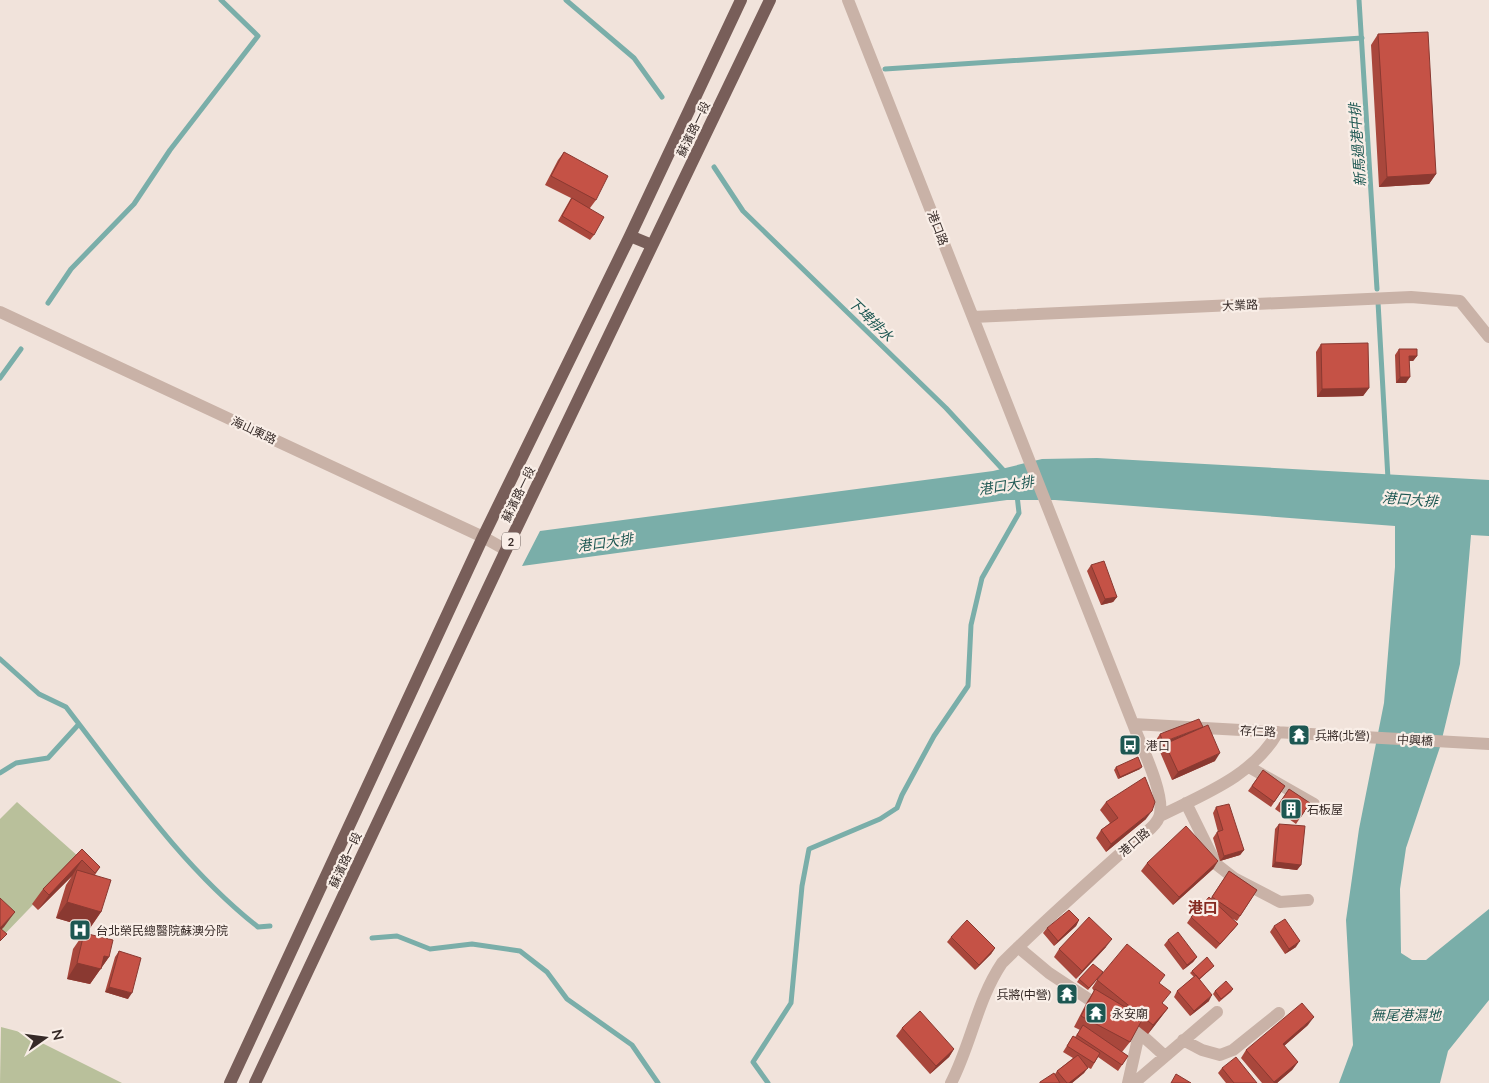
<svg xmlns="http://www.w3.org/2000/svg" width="1489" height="1083" font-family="Lato,'Noto Sans TC',sans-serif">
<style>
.green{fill:#b9c09b}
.water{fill:#7aaea9}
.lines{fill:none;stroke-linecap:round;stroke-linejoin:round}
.stream{stroke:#7aaea9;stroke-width:5}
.minor{stroke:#c9b2a7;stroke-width:12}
.major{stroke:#785e59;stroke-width:12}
.wall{fill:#a9473c}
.shaded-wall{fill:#8a3931}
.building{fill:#c55246;stroke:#8a3931}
.labels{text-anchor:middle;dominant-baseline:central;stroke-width:4.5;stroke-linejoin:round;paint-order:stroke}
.shield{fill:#f9eee7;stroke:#706561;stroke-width:1}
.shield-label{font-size:11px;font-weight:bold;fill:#362a27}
.street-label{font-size:12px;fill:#362a27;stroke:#f9eee7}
.poi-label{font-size:12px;fill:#362a27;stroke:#f9eee7;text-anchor:start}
.water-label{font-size:14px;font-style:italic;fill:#1d5752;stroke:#f9eee7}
.quarter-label{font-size:15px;font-weight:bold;fill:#842a21;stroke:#f9eee7}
</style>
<rect width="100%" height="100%" fill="#f1e3db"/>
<path class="green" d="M17 802 79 857 0 939V819Z
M1 1027 20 1032 122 1083H0Z"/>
<path class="water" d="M1097 458 1489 480V536L1471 535 1460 664 1440 747 1406 848 1400 889 1401 953 1412 960H1426L1489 909V1000L1448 1051 1440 1083H1339L1353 1045 1346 920 1359 829 1384 703 1395 567V526L1055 500H1007L522 566 540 531 993 471 1042 459Z"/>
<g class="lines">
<path class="stream" d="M566 0 634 58 662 97
M1359 0 1377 289
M885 69 1362 38
M714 167 743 211 946 408 1006 473
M1378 302 1388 479
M48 303 71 269 134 204 170 150 258 36 221 0
M0 378 21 349
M0 659 39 694 66 707 79 724
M0 773 16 763 48 758 79 724C134 796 187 871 258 927L270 926
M372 938 397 936 430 949 472 944 520 951 547 972 567 999 632 1045 658 1083
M768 1083 753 1062 791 1003 802 886 809 849 880 819 897 808 902 795 934 736 968 686 971 625 982 578 1019 513 1017 495"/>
<path class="minor" d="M848 0 1133 724C1141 746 1164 791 1160 814 1158 826 1140 837 1131 844 1087 883 1043 922 1002 963 977 1000 971 1045 951 1083
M0 312 483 537 506 550
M973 317 1411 297 1460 301 1489 337
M1133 724 1489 744
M1249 767 1314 804
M1186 803 1216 864 1234 878 1280 902 1308 900
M1160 816C1204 794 1253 776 1278 732
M1018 947 1049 973 1102 1008
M1123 1021C1138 1030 1151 1044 1165 1056
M1183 1040 1202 1050 1220 1055 1233 1050 1279 1013
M1128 1083 1139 1034
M1134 1083 1217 1012"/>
<path class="major" d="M630 236 652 245
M230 1083 483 537 630 236 741 0
M255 1083 506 550 770 0"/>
</g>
<path class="wall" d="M1378 34 1436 174 1429 184 1379 187 1371 45Z
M564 152 596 200 590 208 594 235 590 240 558 221 571 198 545 185 558 160Z
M1321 344 1369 388 1363 396 1317 397 1316 352Z
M1399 349 1417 356 1413 361H1409L1406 383H1396L1395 355Z
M1091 565 1117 597 1113 602 1101 605 1087 571Z
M1160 734 1215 761 1172 780 1160 752 1164 746 1159 748 1156 740Z
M1116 767 1140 769 1118 779 1114 770Z
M1263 770 1285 786 1271 807 1248 791Z
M1289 789 1310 803 1296 824 1275 809Z
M1106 802 1146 819 1106 852 1096 838 1101 830 1110 823 1100 810Z
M1216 807 1244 850 1240 855 1220 861 1213 838 1217 832H1218L1213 813Z
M1279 824 1301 865 1297 870 1272 867 1275 829Z
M82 849 100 867 95 875 101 912 90 928 56 918 66 885 72 876 38 910 32 904 43 889Z
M1218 861 1213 869 1173 905 1141 871 1147 863Z
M1229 871 1257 890 1237 921 1231 918 1238 924 1234 929 1216 949 1187 923 1191 917 1211 898Z
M1079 920 1076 926 1054 946 1043 933 1047 928Z
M1274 926 1296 947 1285 954 1270 932Z
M84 933 109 957 90 984 67 979 73 949Z
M951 937 995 948 991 954 975 970 947 942Z
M1168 940 1197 957 1193 962 1183 970 1164 945Z
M1106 947 1076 979 1054 957 1059 949Z
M119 951 128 999 105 992 115 957Z
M1212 968 1199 980 1209 1001 1190 1016 1174 997 1177 991 1194 977 1190 973 1192 971Z
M1101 975 1088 990 1077 982 1079 979Z
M1097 980 1160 983 1162 1003 1168 1008 1148 1034 1138 1026 1130 1042 1122 1052 1128 1056 1118 1071 1098 1057 1091 1069 1087 1067 1084 1073 1072 1083H1039L1055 1074 1057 1071 1073 1058 1063 1052 1073 1036 1075 1037 1080 1030 1074 1027 1088 1000 1094 991 1092 988Z
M1068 988 1072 991 1067 998 1063 995Z
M1233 989 1231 992 1219 1002 1213 994 1215 991Z
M1308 1025 1284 1046 1298 1062 1292 1070 1277 1083H1262L1241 1058 1246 1050Z
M902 1028 954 1049 949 1057 930 1074 896 1036Z
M1222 1068 1257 1083H1226L1218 1073Z"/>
<path class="shaded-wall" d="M1436 174 1429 184 1379 187 1387 177Z
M1409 356H1417L1413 361H1405Z
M1400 377H1410L1406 383H1396Z
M1369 388 1363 396 1317 397 1322 389Z
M1117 597 1113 602 1101 605 1105 599Z
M1203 727 1166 745 1165 744 1164 746 1159 748 1163 742Z
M1299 735H1304L1302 738 1297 737Z
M1220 753 1215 761 1172 780 1178 772Z
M1142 767 1140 769 1118 779 1120 777Z
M1152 811 1146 819 1106 852 1111 844Z
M1244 850 1240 855 1220 861 1224 856Z
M82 860 72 876 38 910 49 895Z
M1218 861 1213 869 1173 905 1179 897Z
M1275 862 1301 865 1297 870 1272 867Z
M67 902 101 912 90 928 56 918Z
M15 912 4 927 0 931V928Z
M1079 920 1076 926 1054 946 1058 941Z
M1112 939 1106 947 1076 979 1082 971Z
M1300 941 1296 947 1285 954 1289 949Z
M995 948 991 954 975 970 979 965Z
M104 956 109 957 90 984 67 979 77 963Z
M1197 957 1193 962 1183 970 1187 965Z
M109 987 132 993 128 999 105 992Z
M1212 995 1209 1001 1190 1016 1194 1011Z
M1168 1008 1162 1016 1148 1034 1153 1025Z
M1314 1017 1308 1025 1277 1052 1283 1044Z
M954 1049 949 1057 930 1074 936 1066Z
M1298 1062 1292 1070 1277 1083H1273Z
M1088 1068 1084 1073 1072 1083H1069Z"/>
<path class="building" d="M1428 32 1436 174 1387 177 1378 34Z
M564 152 608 176 596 200 551 176Z
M572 198 604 217 594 235 562 216Z
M1368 343 1369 388 1322 389 1321 344Z
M1399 349H1417V356H1409L1410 377H1400Z
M1104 561 1117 597 1105 599 1091 565Z
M1199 719 1203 727 1163 742 1160 734Z
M1208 725 1220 753 1178 772 1165 744Z
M1299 730H1304V735H1299Z
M1138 757 1142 767 1120 777 1116 767Z
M1263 770 1285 786 1274 802 1252 786Z
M1145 777 1155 802 1152 811 1111 844 1101 830 1118 818 1106 802Z
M1289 789 1310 803 1300 818 1279 804Z
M1229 804 1244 850 1224 856 1217 832 1223 830 1216 807Z
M1279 824 1305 826 1301 865 1275 862Z
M1186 826 1218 861 1179 897 1147 863Z
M82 849 100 867 95 873 82 860 49 895 43 889Z
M77 870 111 880 101 912 67 902Z
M1229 871 1257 890 1240 916 1212 897Z
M1209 897 1238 924 1220 944 1191 917Z
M0 898 15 912 0 928 7 934 0 941Z
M1069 910 1079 920 1058 941 1047 928Z
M1089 917 1112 939 1082 971 1059 949Z
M1285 919 1300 941 1289 949 1274 926Z
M967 920 995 948 979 965 951 937Z
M1178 932 1197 957 1187 965 1168 940Z
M84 933 113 940 109 957 104 956 101 969 77 963Z
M1127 944 1165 975 1159 983 1171 992 1162 1003 1168 1008 1153 1025 1097 980Z
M119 951 141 958 132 993 109 987Z
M1207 957 1214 966 1199 979 1192 971Z
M1093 964 1103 972 1089 988 1079 979Z
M1196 975 1212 995 1194 1011 1177 991Z
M1226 981 1233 989 1221 999 1215 991Z
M1068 988 1072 991 1069 996 1065 992Z
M1095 989 1143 1018 1130 1042 1081 1016Z
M1302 1003 1314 1017 1283 1044 1298 1062 1274 1082 1246 1050Z
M920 1011 954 1049 936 1066 902 1028Z
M1083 1025 1128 1056 1122 1065 1077 1035Z
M1073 1036 1100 1053 1094 1063 1067 1046Z
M1078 1055 1088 1068 1069 1083H1067L1057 1071Z
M1236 1057 1257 1083H1234L1222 1068Z
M1054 1073 1060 1083H1040V1082Z
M1176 1074 1191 1083H1171Z"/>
<defs>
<g id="temple-square" transform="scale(1.125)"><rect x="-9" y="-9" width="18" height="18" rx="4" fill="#1d5752" stroke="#f9eee7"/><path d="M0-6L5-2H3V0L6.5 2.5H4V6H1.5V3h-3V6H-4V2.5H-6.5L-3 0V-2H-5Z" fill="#fff"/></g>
<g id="bus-square" transform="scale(1.125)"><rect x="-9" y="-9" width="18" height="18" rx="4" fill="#1d5752" stroke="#f9eee7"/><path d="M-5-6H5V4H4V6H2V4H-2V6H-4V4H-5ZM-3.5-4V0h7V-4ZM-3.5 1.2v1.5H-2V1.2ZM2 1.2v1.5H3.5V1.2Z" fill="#fff"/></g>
<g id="building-square" transform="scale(1.125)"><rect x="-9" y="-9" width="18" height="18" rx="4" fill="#1d5752" stroke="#f9eee7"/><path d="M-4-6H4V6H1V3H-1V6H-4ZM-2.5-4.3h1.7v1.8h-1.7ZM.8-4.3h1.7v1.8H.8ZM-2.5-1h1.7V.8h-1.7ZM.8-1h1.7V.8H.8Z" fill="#fff"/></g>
<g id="hospital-square" transform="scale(1.125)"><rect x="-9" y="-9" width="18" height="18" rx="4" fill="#1d5752" stroke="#f9eee7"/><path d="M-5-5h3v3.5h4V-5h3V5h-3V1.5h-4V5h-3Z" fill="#fff"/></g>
</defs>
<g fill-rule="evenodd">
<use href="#temple-square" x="1299" y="735"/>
<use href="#bus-square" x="1130" y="745"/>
<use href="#building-square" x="1291" y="809"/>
<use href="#hospital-square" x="80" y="930"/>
<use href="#temple-square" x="1067" y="994"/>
<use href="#temple-square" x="1096" y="1013"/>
</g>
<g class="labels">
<rect class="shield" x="502" y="532.5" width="18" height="17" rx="4"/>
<g class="shield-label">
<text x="511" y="541">2</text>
</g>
<g class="street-label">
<text transform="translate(693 129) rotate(-64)">蘇濱路一段</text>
<text transform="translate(938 228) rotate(69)">港口路</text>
<text transform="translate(1240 305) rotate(-3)">大業路</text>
<text transform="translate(254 430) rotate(25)">海山東路</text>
<text transform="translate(518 494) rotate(-64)">蘇濱路一段</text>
<text transform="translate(1258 731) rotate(3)">存仁路</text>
<text transform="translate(1415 740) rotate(3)">中興橋</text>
<text transform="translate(1134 842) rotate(-41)">港口路</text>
<text transform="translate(345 860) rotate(-65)">蘇濱路一段</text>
</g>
<g class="poi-label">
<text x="1315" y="735">兵將(北營)</text>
<text x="1146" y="745">港口</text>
<text x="1307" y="809">石板屋</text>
<text x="96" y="930">台北榮民總醫院蘇澳分院</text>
<text x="1051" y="994" text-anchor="end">兵將(中營)</text>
<text x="1112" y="1013">永安廟</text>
</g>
<g class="water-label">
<text transform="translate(1357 145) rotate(-94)">新馬過港中排</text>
<text transform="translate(871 319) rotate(44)">下埤排水</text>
<text transform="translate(1006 485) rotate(-9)">港口大排</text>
<text transform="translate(1410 499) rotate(4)">港口大排</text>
<text transform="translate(605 542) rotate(-8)">港口大排</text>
<text x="1406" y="1014">無尾港濕地</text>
</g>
<g class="quarter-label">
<text x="1203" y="907">港口</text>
</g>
</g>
<g transform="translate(45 1038) rotate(76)" stroke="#f9eee7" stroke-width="4" paint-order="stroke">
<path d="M0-4L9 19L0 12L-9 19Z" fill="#362a27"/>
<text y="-8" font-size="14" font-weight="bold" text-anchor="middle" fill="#362a27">N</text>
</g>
</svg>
